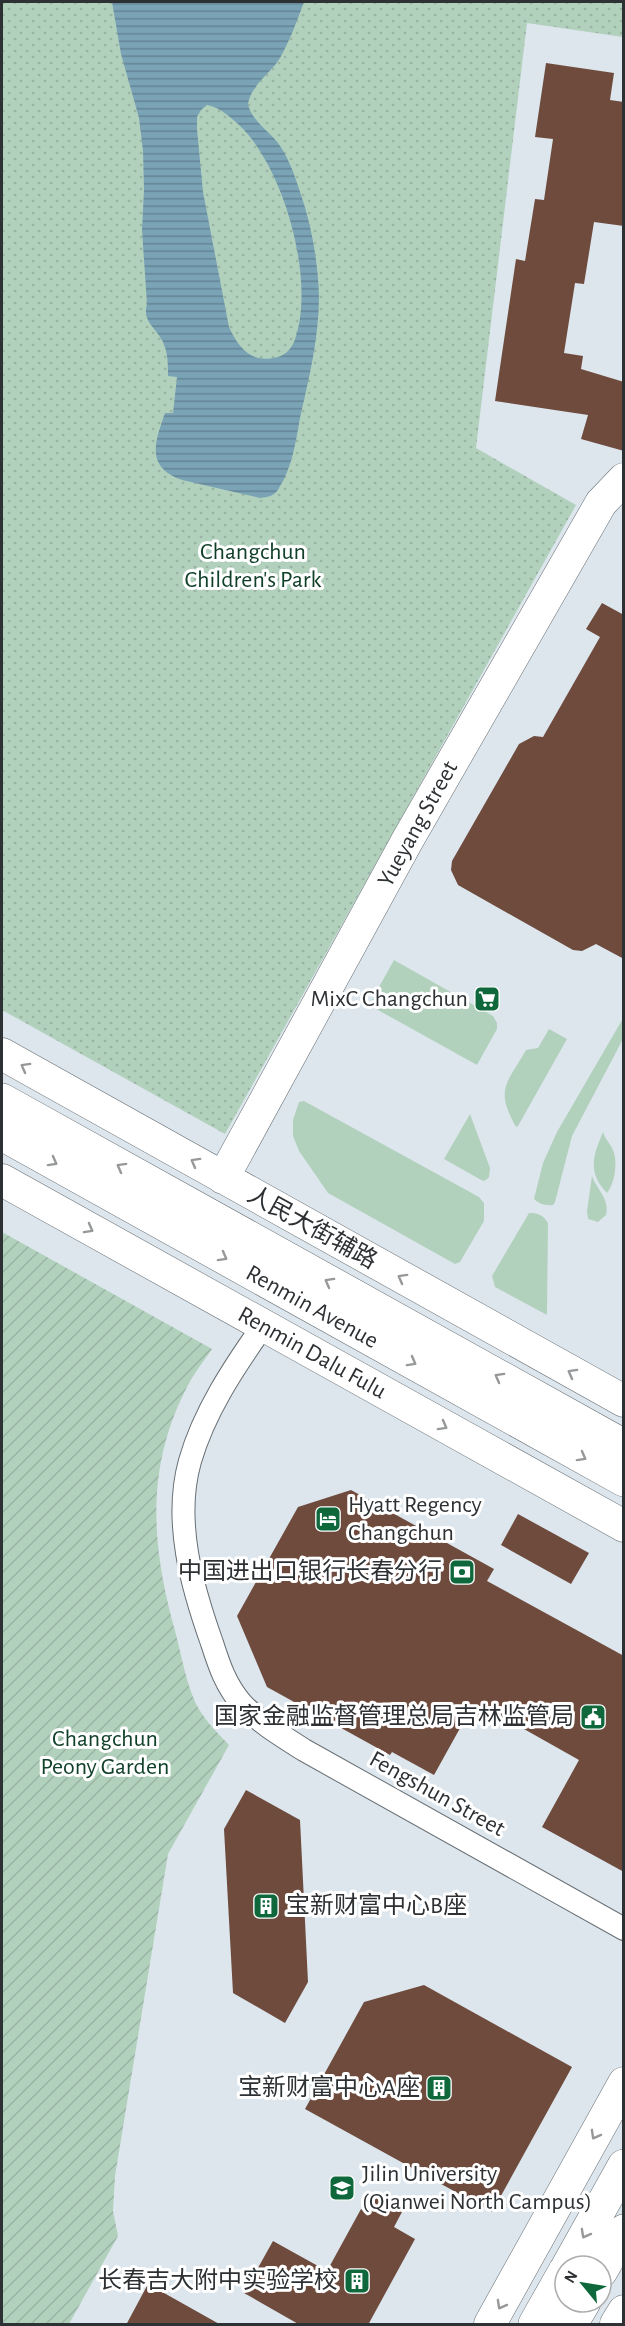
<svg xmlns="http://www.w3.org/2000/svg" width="625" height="2326" font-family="'Alegreya Sans','Noto Sans SC',sans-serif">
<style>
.grass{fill:#b2d1bd}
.park{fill:url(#park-dots)}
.garden{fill:url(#garden-furrows)}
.water{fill:url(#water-rules);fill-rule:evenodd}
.building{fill:#6e4b3d}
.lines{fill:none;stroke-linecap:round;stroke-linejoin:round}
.street-casing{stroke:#676f74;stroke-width:24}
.secondary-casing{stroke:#676f74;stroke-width:33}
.primary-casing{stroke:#676f74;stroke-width:34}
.street{stroke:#fff;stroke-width:22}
.secondary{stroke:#fff;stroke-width:32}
.primary{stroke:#fff;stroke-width:33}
.oneway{stroke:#969899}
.labels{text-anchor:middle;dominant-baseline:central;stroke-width:6;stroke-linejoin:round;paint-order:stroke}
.park-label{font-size:24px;fill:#104029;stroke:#fff}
.street-label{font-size:24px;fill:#2d3133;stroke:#fff}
.poi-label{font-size:24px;fill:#2d3133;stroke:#fff;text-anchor:end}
</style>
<defs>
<pattern id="park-dots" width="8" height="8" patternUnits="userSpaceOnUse" patternTransform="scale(1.5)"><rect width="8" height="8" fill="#b2d1bd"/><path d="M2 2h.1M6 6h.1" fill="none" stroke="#99b4a3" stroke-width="1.8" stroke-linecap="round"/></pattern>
<pattern id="garden-furrows" width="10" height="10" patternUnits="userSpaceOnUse" patternTransform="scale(1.5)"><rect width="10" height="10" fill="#b2d1bd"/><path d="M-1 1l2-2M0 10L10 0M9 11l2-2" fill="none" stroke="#99b4a3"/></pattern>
<pattern id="water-rules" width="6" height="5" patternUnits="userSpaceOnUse" patternTransform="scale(1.5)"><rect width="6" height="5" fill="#7aa3b6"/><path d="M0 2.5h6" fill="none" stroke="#648595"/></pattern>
</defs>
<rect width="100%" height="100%" fill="#dde6ed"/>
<path class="grass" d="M394 960 493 1016 497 1023V1029L477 1065 369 1005Z
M622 1020 623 1039 572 1136 555 1202 553 1205C546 1206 539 1204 534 1199L543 1163 557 1132Z
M549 1029 567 1039 518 1126 516 1127C495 1089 506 1085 526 1050L538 1048Z
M304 1101 479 1197 484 1203V1221L460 1262 455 1264 328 1193 299 1151 293 1136V1120L299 1102Z
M470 1114 490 1168 489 1177 486 1180 483 1181 444 1159Z
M603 1132C605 1139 610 1143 613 1150 618 1162 615 1183 607 1193 587 1172 593 1156 603 1132Z
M592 1176C597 1190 610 1199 606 1215L598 1222 588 1219 587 1211Z
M529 1213C538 1213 543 1215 548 1223L547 1315 495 1287 492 1276Z"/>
<path class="park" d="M2 2H623V37L527 23 476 448 576 505 225 1134 2 1010Z"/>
<path class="garden" d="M2 1232 212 1349C203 1362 192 1376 185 1391 145 1471 152 1548 175 1631 181 1653 185 1677 193 1697 200 1716 216 1731 229 1745L168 1854 115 2176 113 2211 118 2236 69 2324H2Z"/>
<path class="water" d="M112 2H304C297 21 290 40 280 58 270 74 251 85 248 104 251 120 269 131 278 143 288 157 294 173 299 189 311 222 318 261 319 296 319 338 309 378 300 418 296 441 292 468 279 488 275 496 268 497 260 498L182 480C145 467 155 442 165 413H173L177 377 168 376C168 364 168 353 163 342 156 327 142 322 147 304L142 230 144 190 143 151 139 118 121 54ZM207 105C219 107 229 116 238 124 284 166 317 283 294 342 291 349 285 355 278 357 252 364 239 349 229 327L203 192 197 129V117L201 110Z"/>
<path class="building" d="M546 63 614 73 610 100 624 102V226L594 222 584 284 575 283 564 353 583 356 581 369 624 382V451L581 439 588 415 495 401 516 259 525 261 535 199 544 200 553 139 535 137Z
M602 603 624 615V959L596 944 582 951 573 950 458 885 451 870 452 861 519 744 534 736 543 737 600 637 586 629Z
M351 1490 494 1569 487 1581 624 1656V1872L542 1827 579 1760 492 1711 486 1722 469 1712 434 1775 392 1752 390 1755 267 1687 237 1616 298 1507Z
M518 1514 589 1553 571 1584 501 1545Z
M246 1790 300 1820 308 1982 285 2023 233 1993 224 1829Z
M424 1985 572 2067 492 2212 305 2109 364 2002Z
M376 2197 402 2212 394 2227 415 2239 368 2325H300L244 2293 273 2241 327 2271 361 2209 367 2213Z
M148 2284 221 2325H126Z"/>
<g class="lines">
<g class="street-casing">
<path id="street" d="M263 1326C234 1367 204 1412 190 1461 173 1521 192 1587 212 1643 219 1665 226 1686 242 1704 260 1723 282 1736 304 1750L624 1929"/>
</g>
<g class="secondary-casing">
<path id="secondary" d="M2 1054 624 1401
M223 1178 407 841 601 503 624 479
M2 1180 624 1526
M490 2324 624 2083
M616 2324 624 2311"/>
</g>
<g class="primary-casing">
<path id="primary" d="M2 1100 624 1446
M2 1134 624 1480
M568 2266 624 2166
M601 2271 624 2231
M535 2324 565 2271
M571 2324 584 2302"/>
</g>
<use href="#street" class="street"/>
<use href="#secondary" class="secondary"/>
<use href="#primary" class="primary"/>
</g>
<defs><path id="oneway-chevron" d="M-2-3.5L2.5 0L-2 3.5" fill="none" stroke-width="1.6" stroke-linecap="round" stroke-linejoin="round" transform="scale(1.5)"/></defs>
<g class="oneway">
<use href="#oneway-chevron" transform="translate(25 1067) rotate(-151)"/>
<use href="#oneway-chevron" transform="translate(53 1162) rotate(29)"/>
<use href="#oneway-chevron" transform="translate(195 1162) rotate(-151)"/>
<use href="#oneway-chevron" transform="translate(121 1167) rotate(-151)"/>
<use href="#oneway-chevron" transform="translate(89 1229) rotate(29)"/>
<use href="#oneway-chevron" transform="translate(223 1257) rotate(29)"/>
<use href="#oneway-chevron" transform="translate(402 1278) rotate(-151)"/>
<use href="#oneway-chevron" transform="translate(329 1282) rotate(-151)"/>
<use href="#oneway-chevron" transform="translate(412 1362) rotate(29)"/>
<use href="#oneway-chevron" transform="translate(572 1373) rotate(-151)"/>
<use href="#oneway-chevron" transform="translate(499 1377) rotate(-151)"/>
<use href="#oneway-chevron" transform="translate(443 1426) rotate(29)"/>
<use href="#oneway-chevron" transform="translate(582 1457) rotate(29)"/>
<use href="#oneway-chevron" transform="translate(595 2135) rotate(119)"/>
<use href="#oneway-chevron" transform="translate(585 2234) rotate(119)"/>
<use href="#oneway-chevron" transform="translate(501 2305) rotate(119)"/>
</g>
<defs>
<g id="supermarket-square" transform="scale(1.35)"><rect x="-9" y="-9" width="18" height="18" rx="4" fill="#0e683b" stroke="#fff"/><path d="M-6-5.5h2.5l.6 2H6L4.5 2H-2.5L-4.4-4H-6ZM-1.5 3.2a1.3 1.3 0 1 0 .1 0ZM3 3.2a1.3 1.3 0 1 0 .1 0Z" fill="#fff"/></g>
<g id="hotel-square" transform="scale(1.35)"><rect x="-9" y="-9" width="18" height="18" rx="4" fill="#0e683b" stroke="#fff"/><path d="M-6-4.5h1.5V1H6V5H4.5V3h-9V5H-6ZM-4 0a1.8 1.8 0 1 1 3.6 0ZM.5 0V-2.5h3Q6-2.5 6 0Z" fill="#fff"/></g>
<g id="bank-square" transform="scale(1.35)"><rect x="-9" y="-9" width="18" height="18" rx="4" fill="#0e683b" stroke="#fff"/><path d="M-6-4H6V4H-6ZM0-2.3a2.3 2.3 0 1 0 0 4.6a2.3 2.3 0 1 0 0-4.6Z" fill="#fff"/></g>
<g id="civic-square" transform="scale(1.35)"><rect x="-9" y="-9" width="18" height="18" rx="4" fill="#0e683b" stroke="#fff"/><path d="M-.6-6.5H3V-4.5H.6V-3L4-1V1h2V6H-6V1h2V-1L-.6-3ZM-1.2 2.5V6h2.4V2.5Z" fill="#fff"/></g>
<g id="building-square" transform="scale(1.35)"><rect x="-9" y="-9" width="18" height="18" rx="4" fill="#0e683b" stroke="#fff"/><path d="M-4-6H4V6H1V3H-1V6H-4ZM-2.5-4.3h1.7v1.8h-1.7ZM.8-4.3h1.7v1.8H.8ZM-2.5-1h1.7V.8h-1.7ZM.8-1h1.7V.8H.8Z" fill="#fff"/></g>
<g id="university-square" transform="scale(1.35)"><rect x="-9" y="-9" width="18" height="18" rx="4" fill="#0e683b" stroke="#fff"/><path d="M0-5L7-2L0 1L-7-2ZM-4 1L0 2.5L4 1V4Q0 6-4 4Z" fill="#fff"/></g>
</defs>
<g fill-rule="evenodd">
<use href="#supermarket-square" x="487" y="999"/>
<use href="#hotel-square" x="328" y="1519"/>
<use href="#bank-square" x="462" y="1572"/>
<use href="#civic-square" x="593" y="1717"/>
<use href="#building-square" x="266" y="1906"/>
<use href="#building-square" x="439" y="2088"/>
<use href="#university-square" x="342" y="2188"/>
<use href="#building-square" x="357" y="2281"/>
</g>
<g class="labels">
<g class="park-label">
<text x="253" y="552">Changchun<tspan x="253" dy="28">Children's Park</tspan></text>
<text x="105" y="1739">Changchun<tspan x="105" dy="28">Peony Garden</tspan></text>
</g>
<g class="street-label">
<text transform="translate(418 824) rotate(-61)">Yueyang Street</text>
<text transform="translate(312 1228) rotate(29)">人民大街辅路</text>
<text transform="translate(312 1307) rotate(29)">Renmin Avenue</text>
<text transform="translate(312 1353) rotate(29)">Renmin Dalu Fulu</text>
<text transform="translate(437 1794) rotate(29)">Fengshun Street</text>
</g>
<g class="poi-label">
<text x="468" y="999">MixC Changchun</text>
<text x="348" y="1505" text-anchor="start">Hyatt Regency<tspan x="348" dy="28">Changchun</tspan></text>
<text x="442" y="1572">中国进出口银行长春分行</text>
<text x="574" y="1717">国家金融监督管理总局吉林监管局</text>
<text x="286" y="1906" text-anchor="start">宝新财富中心B座</text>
<text x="420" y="2088">宝新财富中心A座</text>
<text x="362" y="2174" text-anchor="start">Jilin University<tspan x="362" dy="28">(Qianwei North Campus)</tspan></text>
<text x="338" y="2281">长春吉大附中实验学校</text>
</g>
</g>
<rect width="625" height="2326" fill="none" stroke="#2d3133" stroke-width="6"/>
<g transform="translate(583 2284) rotate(300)"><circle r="28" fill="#ffffff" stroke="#abadad" stroke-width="1.5"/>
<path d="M0-4.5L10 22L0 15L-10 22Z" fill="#0e683b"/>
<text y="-9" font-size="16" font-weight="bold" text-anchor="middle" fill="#2d3133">N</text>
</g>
</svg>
